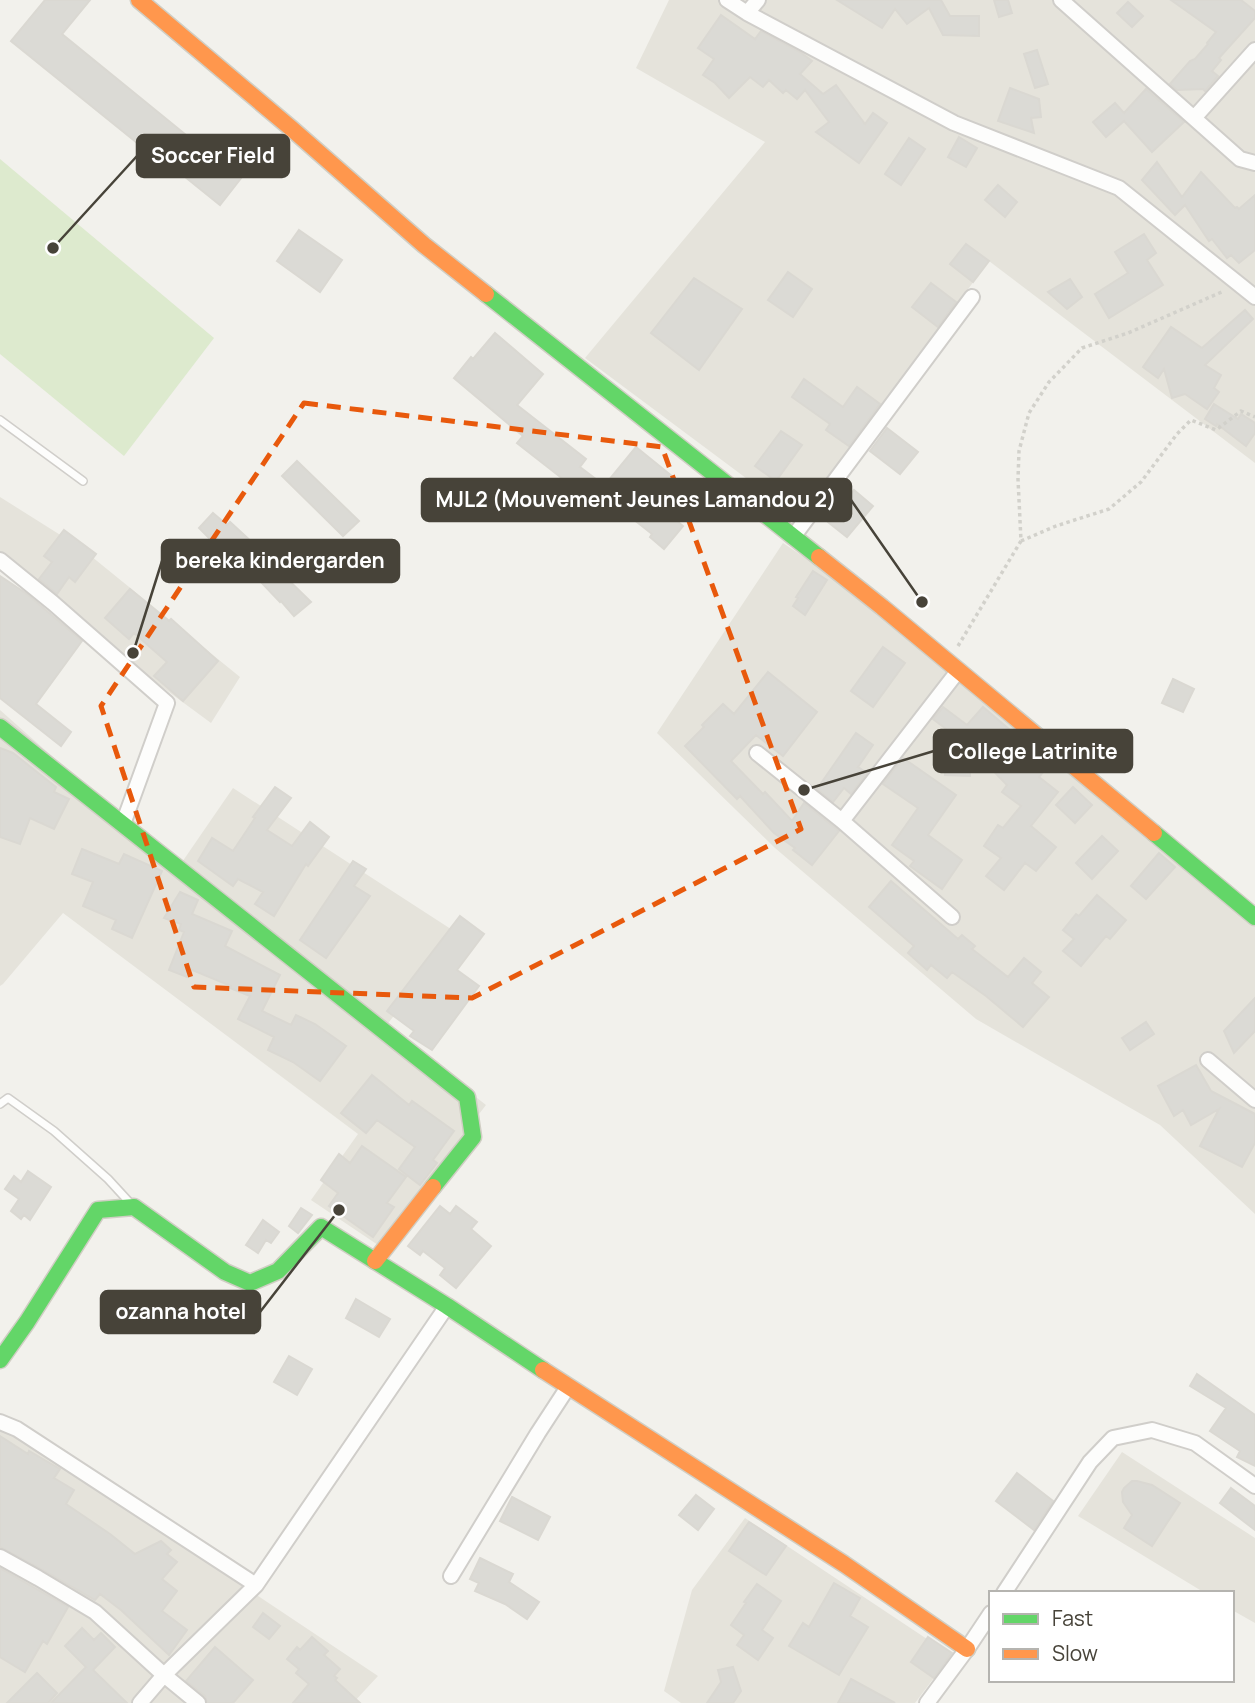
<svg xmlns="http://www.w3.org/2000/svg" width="1255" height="1703" font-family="Manrope,sans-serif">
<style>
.residential{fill:#e5e3db}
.green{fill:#ddeace}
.building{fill:#dbdad5;stroke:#dad8d2;stroke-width:2}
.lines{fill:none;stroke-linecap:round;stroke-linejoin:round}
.lane-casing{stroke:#d0ceca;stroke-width:10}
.street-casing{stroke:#d0ceca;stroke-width:18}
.fast-casing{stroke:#d0cec4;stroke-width:19}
.slow-casing{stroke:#d0cec4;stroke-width:19}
.path{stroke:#d2d1cb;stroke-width:3.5;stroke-dasharray:3.5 3.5;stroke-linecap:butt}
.lane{stroke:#fdfdfc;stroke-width:7}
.street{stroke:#fdfdfc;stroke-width:14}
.fast{stroke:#63d668;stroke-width:16}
.slow{stroke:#ff974d;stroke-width:16}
.marked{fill:none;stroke:#e8590c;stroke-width:5;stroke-dasharray:14 9;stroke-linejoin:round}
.leader{fill:none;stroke:#474339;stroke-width:2.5}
.callout-dot{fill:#474339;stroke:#fff;stroke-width:2.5}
.callout{fill:#474339;stroke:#474339;stroke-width:2.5}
.callout-label{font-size:21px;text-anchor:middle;font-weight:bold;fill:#fff}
</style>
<rect width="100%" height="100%" fill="#f2f1ec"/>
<path class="residential" d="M669 0H1255V463L989 261 798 517 585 358 765 142 636 68Z
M0 497 81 548 240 677 211 723 36 594 0 565Z
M783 543 864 597 1255 922V1214L1160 1125 976 1019 775 848 657 733Z
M0 710 178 868 233 788 457 933 386 1026 486 1105 378 1245 311 1200 358 1134 63 913 3 984 0 986Z
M0 1424 378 1676 353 1703H0Z
M1122 1452 1255 1538V1623L1232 1610V1593H1205L1078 1516Z
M745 1518 951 1655 915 1703H681L664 1691 692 1590Z"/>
<path class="green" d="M0 159 214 338 124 456 0 354Z"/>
<path class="building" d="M45 0H90L62 34 202 148 204 146 242 177 220 205 169 164 167 167 11 41Z
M837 0H941L950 16H979V36L943 35 929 8 907 24 895 9 882 28Z
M994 0H1008L1012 13 999 17Z
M1171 0H1241L1255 11V18L1219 58 1221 60 1212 71 1218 76 1205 91 1203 89 1177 90 1170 84 1190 61 1195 59 1208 44 1207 43 1216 32Z
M1128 2 1143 16 1132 27 1117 13Z
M721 15 755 39 761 31 800 52 812 61 800 74 823 94 836 85 865 124 873 113 887 123 859 163 816 132 829 122 805 90 797 99 786 90 783 93 769 80 763 87 750 77 729 98 715 83 703 75 714 59 698 48Z
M1037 50 1048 84 1035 88 1024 54Z
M1010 88 1039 99 1041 117 1031 118 1034 133 998 121Z
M1146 89 1184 122 1152 152 1124 121 1106 137 1093 122 1115 103 1124 113Z
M959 137 977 148 966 167 948 157Z
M909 138 925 149 901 185 885 174Z
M1157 162 1182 197 1201 172 1235 208 1237 207 1239 209 1255 195V250L1239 263 1231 255 1227 258 1212 239 1209 241 1185 205 1175 215 1142 180Z
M998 185 1017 202 1005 217 985 200Z
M299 230 342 260 320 292 277 261Z
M1144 234 1156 253 1147 260 1163 285 1109 318 1095 294 1128 273 1115 252Z
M966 244 989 261 973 282 950 264Z
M788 272 812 289 793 317 768 300Z
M694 278 742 309 699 370 651 333Z
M1070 279 1082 297 1067 309 1048 292Z
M931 283 956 302 938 327 912 307Z
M1245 310 1253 319 1205 365 1221 375 1214 388 1219 392 1207 409 1185 394 1172 398 1164 369 1158 378 1143 367 1171 327 1202 348Z
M495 333 543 374 517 405 586 459 580 467 597 480 586 494 570 481 568 483 517 443 523 436 454 378 471 357 473 359Z
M804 379 843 407 857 387 880 404 849 446 826 430 830 424 792 397Z
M1214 404 1238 419 1241 414 1255 423V433L1246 446 1217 424 1216 426 1205 419Z
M887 428 918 452 900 474 870 451Z
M781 431 802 445 776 481 755 466Z
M636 447 689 490 669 514 683 526 664 549 650 537 652 534 599 492Z
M297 461 359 521 343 536 282 476Z
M854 490 873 506 847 537 828 522Z
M213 513 227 525 230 522 255 545 250 550 270 562 311 602 294 616 281 601 280 602 260 581 261 580 247 571 222 551 221 552 210 542 211 540 199 528Z
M64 530 96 554 75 582 69 577 57 594 39 579 52 562 44 556Z
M813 571 827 580 805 615 793 606 798 598 796 597Z
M0 576 27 594 82 641 36 704 71 732 61 746 0 698Z
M130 589 169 621 171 619 218 661 183 701 154 676 167 662 134 633 129 639 105 618Z
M883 647 905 663 873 707 851 691Z
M768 672 817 712 783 756 756 735 731 761 763 794 765 792 792 821 804 803 839 831 812 865 793 850 795 848 774 833 740 796 737 799 685 746 704 727 702 725 723 704 734 714Z
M1173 679 1194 689 1183 712 1162 703Z
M943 707 967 725 983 707 1023 741 1019 745 1048 766 1039 777 1058 792 1031 826 1056 847 1036 871 1025 863 1004 890 986 876 1001 858 984 846 998 825 1003 828 1021 806 1002 792 1007 785 970 747 933 719Z
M856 733 873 745 858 767 867 773 851 794 844 788 833 802 817 789Z
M0 748 13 753 56 787 54 792 69 799 54 829 30 818 20 844 0 837Z
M946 756 970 757V776L945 775Z
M903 758 956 795 928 835 962 860 942 889 910 866 914 861 892 845 918 808 883 784Z
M275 787 291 798 267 830 292 846 310 822 329 837 308 866 306 864 274 916 255 904 263 892 238 879 233 886 198 861 212 838 233 851 255 818 253 817Z
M1073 787 1092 805 1075 823 1056 805Z
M1102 836 1118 851 1092 879 1076 863Z
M82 849 119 864 124 854 162 871 132 938 112 929 116 920 83 906 93 882 72 874Z
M1159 853 1175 867 1146 899 1131 886Z
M353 861 366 869 354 886 370 896 326 958 300 940Z
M891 881 958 939 962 935 975 946 972 949 1008 977 1024 958 1041 972 1032 983 1049 997 1023 1027 986 996 952 972 947 978 931 965 927 970 908 953 914 946 869 907Z
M180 892 198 900 192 914 232 931 225 946 280 975 262 1011 291 1025 296 1015 315 1024 346 1046 320 1081 293 1062 268 1050 274 1037 238 1019 250 996 230 988 231 986 190 969 187 977 169 970 184 932 179 930 181 924 164 918Z
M1097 895 1126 920 1110 939 1106 936 1081 966 1063 951 1074 939 1063 930 1076 914 1079 916Z
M460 916 484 934 457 970 479 986 432 1050 410 1036 414 1031 387 1011Z
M1255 998V1031L1234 1053 1224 1031Z
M1146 1022 1154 1034 1130 1050 1122 1038Z
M1196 1065 1211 1091 1255 1114V1143L1242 1167 1200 1146 1219 1109 1191 1125 1183 1110 1174 1116 1158 1086Z
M372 1075 409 1105 412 1101 454 1131 433 1160 437 1163 420 1185 399 1169 415 1147 377 1120 366 1133 341 1113Z
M362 1146 406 1177 387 1203 394 1207 373 1237 329 1206 338 1193 321 1180 339 1154 350 1163Z
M28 1171 51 1187 30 1220 24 1215 21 1219 11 1211 19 1199 5 1189 14 1176 21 1182Z
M440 1206 450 1214 456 1206 477 1222 471 1229 491 1246 456 1288 440 1275 445 1268 423 1251 420 1255 408 1246Z
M301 1208 312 1215 298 1233 289 1226Z
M263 1220 279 1232 271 1243 266 1240 258 1253 246 1245Z
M356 1299 390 1319 379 1337 346 1318Z
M289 1356 312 1369 297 1395 274 1382Z
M1197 1374 1255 1415V1466L1237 1457 1240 1451 1210 1431 1226 1408 1190 1386Z
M0 1436 28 1454 29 1451 60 1469 54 1478 74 1490 66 1504 110 1534 135 1554 161 1541 171 1550 167 1554 177 1562 162 1579 177 1591 162 1611 187 1630 169 1655 121 1610 100 1594 95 1600 43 1570 0 1547Z
M1017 1473 1053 1501 1034 1530 996 1501Z
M1132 1481H1137L1152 1485 1180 1503 1152 1546 1124 1528 1132 1515 1123 1502 1122 1492 1124 1488Z
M1231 1488 1255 1506V1530L1220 1503Z
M696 1495 714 1509 698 1530 679 1515Z
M512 1497 550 1517 538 1540 500 1521Z
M749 1522 786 1546 766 1575 729 1551Z
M480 1558 513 1574 509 1582 539 1602 527 1619 505 1604 475 1591 479 1583 470 1579Z
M0 1568 68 1607 47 1644 43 1641 25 1672 0 1657Z
M834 1583 860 1598 850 1616 868 1627 839 1675 789 1646 803 1623 809 1627Z
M757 1584 781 1601 762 1630 773 1638 758 1660 737 1645 744 1635 731 1625 746 1603 744 1602Z
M263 1613 280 1626 269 1639 253 1627Z
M82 1628 94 1640 101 1633 115 1647 93 1670 127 1703H51L86 1667 65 1646Z
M312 1637 328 1651 324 1655 340 1669 334 1676 337 1678 335 1680 360 1703H293L309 1684 296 1673 299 1669 287 1659 297 1647 300 1650Z
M928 1637 952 1653 934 1678 911 1662Z
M215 1647 253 1680 233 1703H207L205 1696 186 1681Z
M733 1667 741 1691 733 1703H707L721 1682 718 1670Z
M37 1673 57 1693 48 1703H7Z
M851 1679 895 1703H838Z"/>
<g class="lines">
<g class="lane-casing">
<path id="lane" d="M0 420 83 481
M0 1104 8 1098 54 1131 108 1179 131 1204"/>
</g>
<g class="street-casing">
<path id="street" d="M727 0 747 13 954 123 1119 188 1255 297
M1061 0 1240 159 1255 163
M747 13 758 0
M1194 118 1255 50
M793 537 972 297
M0 560 53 603 167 703 123 824
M757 753 842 821 952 917
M842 821 958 671
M1208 1060 1255 1100
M0 1422 17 1429 256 1585
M0 1557 38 1578 95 1612 164 1675 198 1703
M451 1576 538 1433 568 1387
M1004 1593 1090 1462 1113 1438 1152 1430 1195 1443 1255 1486
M140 1703 164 1675 256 1585 447 1306
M927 1703 967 1649 991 1613"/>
</g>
<g class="fast-casing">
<path id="fast" d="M486 294 819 557
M0 727 467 1097 473 1137 433 1187
M1154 833 1255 917
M0 1360 27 1322 98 1210 134 1207 225 1272 250 1283 278 1271 321 1227 447 1306 543 1370"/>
</g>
<g class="slow-casing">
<path id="slow" d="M139 0 292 129 424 245 486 294
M819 557 882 607 1154 833
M375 1261 433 1187
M543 1370 844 1564 967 1649"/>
</g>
<path class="path" d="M1021 541 1056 526 1109 509 1141 482 1177 434 1191 420 1216 430 1241 411 1255 417
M958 646 1021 541 1018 479 1019 451 1029 413 1049 382 1082 348 1128 333 1224 291"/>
<use href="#lane" class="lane"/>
<use href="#street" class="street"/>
<use href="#fast" class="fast"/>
<use href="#slow" class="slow"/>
</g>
<path class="marked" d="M304 403 662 447 801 829 472 998 194 987 101 706Z"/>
<path class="leader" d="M53 248L137 156M922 602L851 500M133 653L162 561M804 790L934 751M339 1210L260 1312"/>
<g class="callout-dot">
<circle cx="53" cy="248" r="7"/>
<circle cx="922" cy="602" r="7"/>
<circle cx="133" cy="653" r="7"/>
<circle cx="804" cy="790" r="7"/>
<circle cx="339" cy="1210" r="7"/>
</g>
<g class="callout">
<rect x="137" y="135" width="152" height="42" rx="7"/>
<rect x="422" y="479" width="429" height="42" rx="7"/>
<rect x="162" y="540" width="237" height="42" rx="7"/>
<rect x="934" y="730" width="198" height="42" rx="7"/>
<rect x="101" y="1291" width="159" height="42" rx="7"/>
</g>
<g class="callout-label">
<text x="213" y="163">Soccer Field</text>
<text x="636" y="507">MJL2 (Mouvement Jeunes Lamandou 2)</text>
<text x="280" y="568">bereka kindergarden</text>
<text x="1033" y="759">College Latrinite</text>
<text x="181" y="1319">ozanna hotel</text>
</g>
<rect x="989" y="1591" width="245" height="91" fill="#ffffff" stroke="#b5b4b0" stroke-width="2"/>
<rect x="1003" y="1614" width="35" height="10" fill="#63d668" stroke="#b5b4b0" stroke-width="2"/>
<text x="1052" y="1626" font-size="21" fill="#474339">Fast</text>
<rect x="1003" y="1649" width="35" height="10" fill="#ff974d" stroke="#b5b4b0" stroke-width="2"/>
<text x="1052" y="1661" font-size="21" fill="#474339">Slow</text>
</svg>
